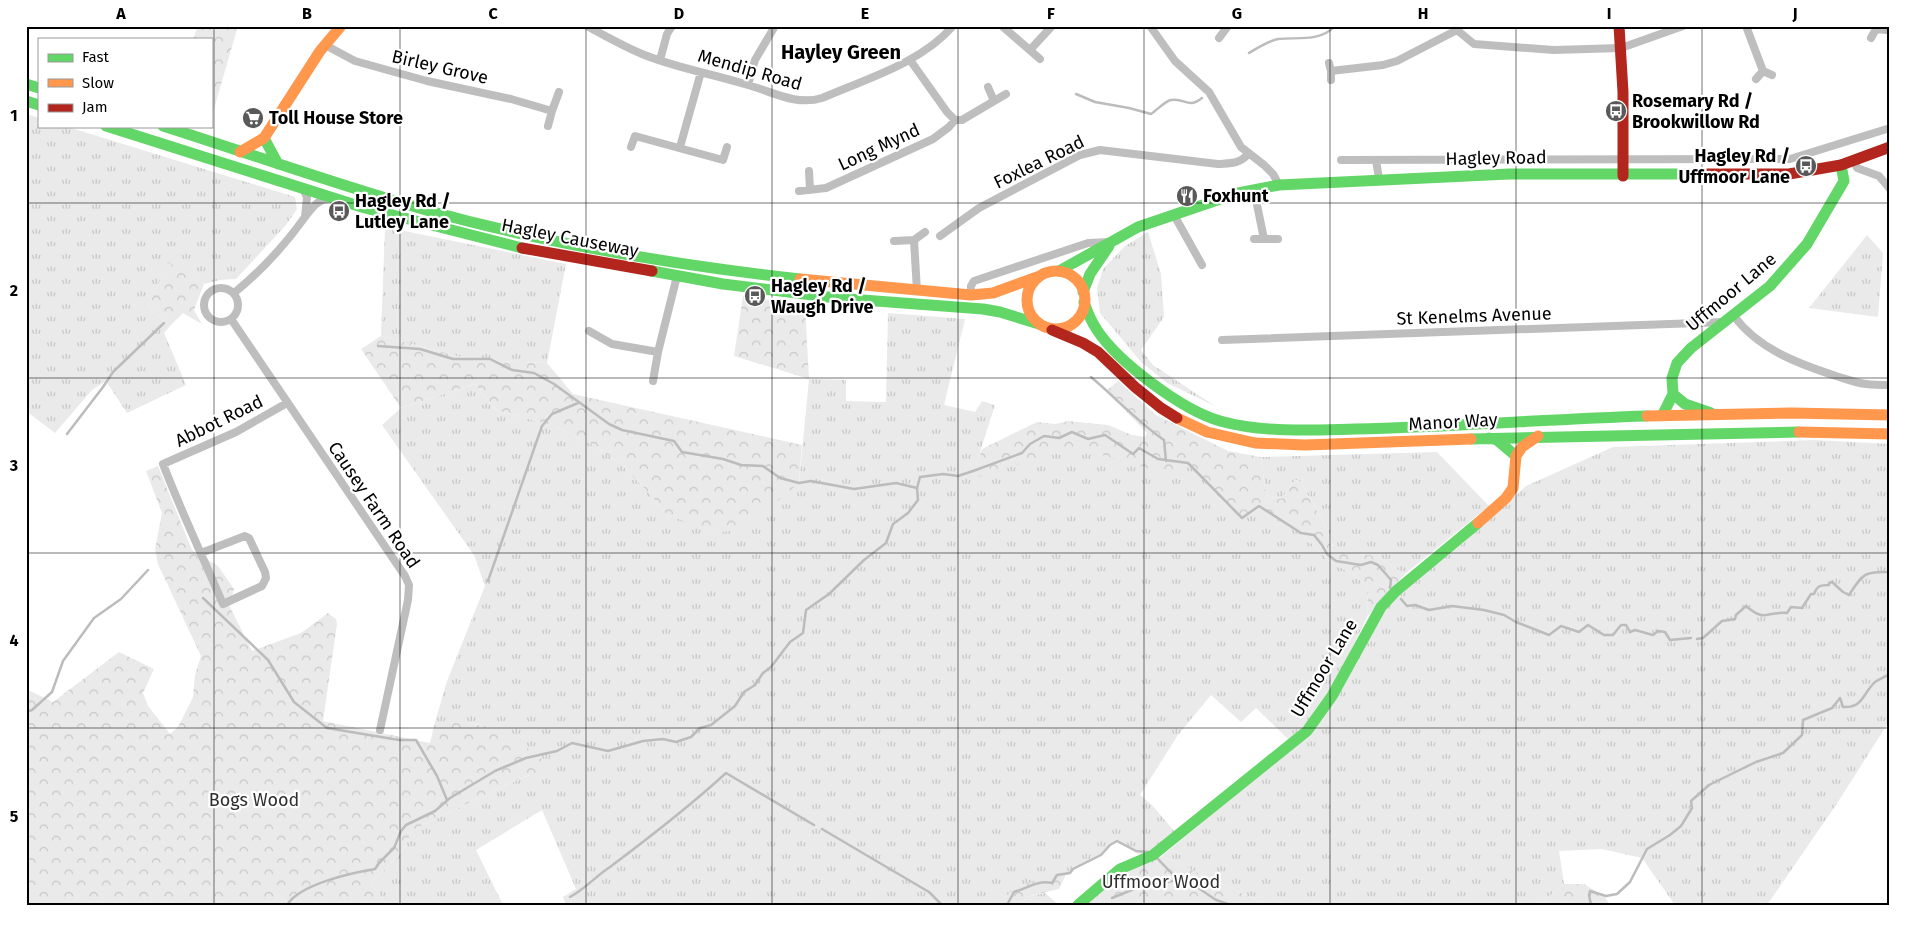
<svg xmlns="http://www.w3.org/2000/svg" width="1916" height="931" font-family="'Fira Sans',sans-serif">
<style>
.grass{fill:url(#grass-tufts)}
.forest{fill:url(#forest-crowns)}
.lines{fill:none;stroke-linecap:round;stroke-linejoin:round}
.stream{stroke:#bcbcbc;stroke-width:2.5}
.street{stroke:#bebebe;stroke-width:8}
.fast{stroke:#63d668;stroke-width:11}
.slow{stroke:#ff974d;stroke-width:11}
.jam{stroke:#b3261e;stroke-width:11}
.grid{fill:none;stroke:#000;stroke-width:1;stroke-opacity:0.55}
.labels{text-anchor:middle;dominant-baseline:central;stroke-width:4.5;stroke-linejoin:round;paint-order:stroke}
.street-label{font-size:18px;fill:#000;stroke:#fff}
.poi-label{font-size:18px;font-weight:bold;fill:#000;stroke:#fff;text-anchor:start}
.park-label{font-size:18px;fill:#2f2f2f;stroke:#fff}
.quarter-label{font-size:20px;font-weight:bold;fill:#000;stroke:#fff}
.neatline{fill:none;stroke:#000;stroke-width:2}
.grid-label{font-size:16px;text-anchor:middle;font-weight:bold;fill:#000}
</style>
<defs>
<pattern id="grass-tufts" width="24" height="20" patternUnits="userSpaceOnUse" patternTransform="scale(1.25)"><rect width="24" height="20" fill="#eaeaea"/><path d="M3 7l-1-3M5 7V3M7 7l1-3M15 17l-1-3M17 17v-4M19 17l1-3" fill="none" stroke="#c7c7c7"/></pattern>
<pattern id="forest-crowns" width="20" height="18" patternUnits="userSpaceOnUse" patternTransform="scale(1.25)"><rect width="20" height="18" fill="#eaeaea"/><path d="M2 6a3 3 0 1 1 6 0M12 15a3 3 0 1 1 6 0" fill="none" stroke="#c7c7c7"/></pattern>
</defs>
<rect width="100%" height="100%" fill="#fff"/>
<path class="grass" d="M26 114 39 118V126H65L295 197 297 209 286 225 236 279 220 280 204 284 168 263 148 307 170 326 164 333 186 385 127 413 106 381 92 390 55 433 26 411Z
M385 227 566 264 547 363 472 360 381 336Z
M1148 232 1161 274 1164 317 1141 350 1153 365 1215 406 1167 383 1141 362 1100 313 1097 288 1103 269 1125 246Z
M1867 235 1883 253 1878 317 1809 308Z
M888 313 965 319 944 405 975 412 982 401 995 405 974 471 999 461 1044 436 1188 463 1242 517 1261 507 1301 533 1331 563 1350 572 1368 587 1367 617 1341 671 1325 698 1305 725 1289 740 1256 708 1241 722 1211 695 1178 735 1140 795 1152 805 1175 832 1152 853 1142 856 1117 841 1110 845 1101 855 1073 869 1070 873H1061L1004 905H566L563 897 576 889 542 810 476 850 503 905H387L371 883 401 853 413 830 497 789 530 775 534 787 547 764 478 724 435 722 447 681 485 586 474 555 382 425 401 408 475 384 496 410 554 426 597 447 623 466 650 494 667 515 720 532 799 483 809 379 846 380V401L886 402Z
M1815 440 1890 444V720L1836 805 1767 905H1675L1642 858 1602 849 1559 851 1564 884 1539 905H1267L1162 856 1310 733 1379 616 1396 596 1463 543 1526 486 1613 447Z
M1437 452 1489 506 1405 574 1376 556 1342 552 1330 543 1328 531 1300 481 1295 480 1281 499 1266 495 1261 457Z
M1045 893 1059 905H1018L1026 897Z"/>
<path class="forest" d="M198 26H238L211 119V39H193Z
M168 262 204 284 194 310 202 324 183 313 170 326 148 307Z
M743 296 805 305 809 379 734 356Z
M381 336 472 360 547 363 573 394 802 445 799 483 742 530 720 532 692 524 667 515 650 494 623 466 597 447 554 426 496 410 475 384 401 408 361 349Z
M1118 381 1156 415 1228 451 1261 457 1266 495 1281 499 1295 480 1300 481 1328 531 1330 544 1343 552 1376 556 1405 574 1367 617 1368 587 1350 572 1331 563 1301 533 1261 507 1242 518 1188 464 1163 473 1082 449 1060 447 1023 463 974 478V469L982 449 1037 422 1055 424 1068 421 1108 425 1132 435 1145 437 1147 433 1106 391Z
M158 466 192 550 218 566 234 589 229 605 252 651 301 633 328 613 336 619 337 624 323 721 430 743 435 722C489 721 506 730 548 764L534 788 529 775 497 789 413 830 401 853 371 883 387 905H26V689L53 702 119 652 154 669 143 693 148 706 170 734 178 727 193 697 195 675 201 656 158 564 155 549 162 513 146 471Z
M1162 856 1267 905H1086L1121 874Z
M1061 873 1066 874 1059 889 1026 897 1018 905H996C1019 883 1031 881 1061 873Z
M1564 884H1584L1604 896 1610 905H1539Z"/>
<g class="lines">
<path class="stream" d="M1249 53C1257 48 1268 41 1278 39 1298 37 1320 42 1335 26
M1076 94 1095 102 1129 108 1151 114C1157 110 1165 101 1171 100 1186 98 1188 109 1202 98
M378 346 420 349 453 359H490L512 370 534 373 554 384 609 424 622 430 674 441 682 452 723 459 741 465 763 466 780 478 799 483 811 481 854 489 896 483 917 488
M1091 377C1116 398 1138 422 1164 440L1166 461
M67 434 103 387 113 372 164 323
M488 581 542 426 552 414 578 403
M203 598 268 660 294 702 327 728 399 740H416L437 776 447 800
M1401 599 1407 606 1415 605 1429 610 1452 606 1484 610 1504 615 1516 622 1549 635 1561 626 1579 632 1588 625 1604 635H1613L1621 625H1626L1630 632 1635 630 1653 635 1658 631 1665 632 1670 640 1691 638
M1697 639 1703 638 1722 621 1735 619 1736 615 1746 606C1766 623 1765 611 1787 613L1791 607 1802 608 1811 594H1814C1817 586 1820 585 1829 585V583L1832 582 1843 592 1849 595C1863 574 1864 571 1890 572
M26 712 32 710 52 692 63 661 94 618 121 599 148 570
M822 829 929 892 942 905
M1157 858 1178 880
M570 897C585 889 596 876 610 867 650 837 689 807 726 773L814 825
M1112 898 1139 887 1178 880 1191 883 1216 900 1231 905
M287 905C300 884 351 873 375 869L379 863 394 848 401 831 406 825 435 811 450 798 495 771 526 758 557 751 572 743 608 751 643 741 663 739 676 742 691 737 700 728 711 725 735 706 744 692 755 685 763 673 771 667 790 642 803 633 806 610 829 594 864 560 886 543 893 524 908 513 918 500 917 488 920 477 943 474 958 476 973 471 1022 453 1030 444 1044 436 1059 438 1072 432 1088 439 1105 435 1133 454 1139 448 1158 459 1188 463 1242 518 1259 506 1301 533 1314 535 1322 545 1327 554 1336 561 1361 565 1371 562 1378 565 1391 580 1390 588
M1007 905 1014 892C1028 888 1037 880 1052 883L1057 875 1070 873 1073 869 1101 855 1110 845 1117 841 1136 851 1148 852
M1591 905 1589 895 1590 891 1606 896 1617 894 1630 882 1647 849 1670 835 1681 826 1692 808 1691 801 1709 785 1756 762 1783 753 1802 735 1803 720 1832 708 1840 698 1843 707C1862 708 1862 696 1873 684 1877 679 1885 678 1890 673"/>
<path class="street" d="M587 26C605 36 623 46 642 54 676 68 713 74 748 85 773 92 796 106 822 98 866 79 921 63 953 26
M1002 26 1040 59
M1150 26 1175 61 1209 92 1241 147 1264 165 1273 174 1279 185
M1456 26 1457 30 1474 44 1554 50 1621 48 1683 26
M1746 26 1763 71
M1219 38 1228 26
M1871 38 1876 29 1886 30
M325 45 355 61 427 81 511 99 552 111 559 92
M1030 50 1052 26
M660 60 667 34 672 26
M1329 63 1331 71V80
M1331 71 1383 65 1397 61 1457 30
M1756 79 1763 71 1772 75
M748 85 755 60 775 26
M988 87 994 101
M955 120H962L1006 94
M548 126 552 111
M631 147 635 136 723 160 727 147
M680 147 701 72
M1341 160 1790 159 1890 128
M1376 160 1379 179
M1854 161 1857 168 1879 176 1890 189
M809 171 810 190
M303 189 307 197 305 217C312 208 317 200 329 198
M1254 190 1264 239
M799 191 826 188 933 139 949 127 955 120 947 112 910 60
M1174 215 1202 265
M940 236 979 208 1080 155 1100 150 1218 164C1230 163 1240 164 1248 154
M1254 239H1278
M914 240 925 232
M894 241 914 240 917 291
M204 305a17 17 0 1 1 34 0a17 17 0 1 1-34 0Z
M234 293C261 271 285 245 305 217
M971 295V286L974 281 1088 243 1111 242
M1734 316C1758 349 1799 364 1836 376 1846 379 1856 383 1866 384 1874 385 1882 385 1890 385
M231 319 405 576 409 585 408 600 380 730
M589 331 612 344 658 352
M1222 340 1725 322
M653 381 658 352 677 276
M201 553 245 536 249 538 265 572 266 578 262 586 223 604C203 557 181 511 163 464L236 432 287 403"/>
<path class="fast" d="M26 84 39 88
M26 101 39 105
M106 126 365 208 522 248
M163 126C251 154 337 185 426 210 548 244 675 265 800 279
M264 138 278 164
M652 271 723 284 836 298 983 309 1000 312 1039 324
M1059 271 1138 227 1238 193 1279 185 1509 174H1697
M1083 292 1090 274 1109 246
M1084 302C1087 311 1091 321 1097 330 1118 362 1182 410 1220 421 1263 433 1311 430 1355 429 1452 427 1549 419 1647 416
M1673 394 1685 404 1711 413
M1663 414 1673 394 1672 378 1677 363 1691 348 1770 286 1807 244 1844 181 1841 165
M1489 438 1497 440 1516 456
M1471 439 1799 432
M1078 905 1120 869 1153 855 1307 731 1332 696 1381 607 1396 591 1478 523"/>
<path class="slow" d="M240 152 264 138 320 51 341 26
M1027 300a29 29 0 1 1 58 0a29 29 0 1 1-58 0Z
M800 279 971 295 993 293 1040 276
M1647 416 1791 413 1890 415
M1177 418 1207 432 1255 443 1305 445 1471 439
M1799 432 1890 434
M1478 523 1506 498 1513 488 1516 456 1522 447 1538 436"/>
<path class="jam" d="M1619 26 1623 92V176
M1697 174H1789L1841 165 1890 147
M522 248 652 271
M1052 330 1083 343 1098 352 1135 387 1161 408 1177 418"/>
</g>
<path class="grid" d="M214 26V905M400 26V905M586 26V905M772 26V905M958 26V905M1144 26V905M1330 26V905M1516 26V905M1702 26V905M26 203H1890M26 378H1890M26 553H1890M26 728H1890"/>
<defs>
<g id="bus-disc" transform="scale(1.125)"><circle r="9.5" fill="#595959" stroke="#fff"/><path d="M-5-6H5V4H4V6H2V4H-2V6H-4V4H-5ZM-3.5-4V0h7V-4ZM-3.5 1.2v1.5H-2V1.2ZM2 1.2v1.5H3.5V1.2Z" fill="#fff"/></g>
<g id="supermarket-disc" transform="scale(1.125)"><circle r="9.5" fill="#595959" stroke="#fff"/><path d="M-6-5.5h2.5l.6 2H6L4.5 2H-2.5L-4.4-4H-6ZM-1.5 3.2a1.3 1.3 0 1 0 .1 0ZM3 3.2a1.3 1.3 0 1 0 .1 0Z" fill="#fff"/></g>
<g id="restaurant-disc" transform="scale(1.125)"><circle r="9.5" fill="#595959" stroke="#fff"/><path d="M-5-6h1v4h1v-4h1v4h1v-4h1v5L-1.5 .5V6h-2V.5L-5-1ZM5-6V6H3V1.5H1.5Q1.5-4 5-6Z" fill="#fff"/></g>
</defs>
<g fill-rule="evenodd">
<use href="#bus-disc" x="1616" y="111"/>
<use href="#supermarket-disc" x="253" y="118"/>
<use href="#bus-disc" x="1806" y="166"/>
<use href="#restaurant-disc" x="1187" y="196"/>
<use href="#bus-disc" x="339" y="211"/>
<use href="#bus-disc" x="755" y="296"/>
</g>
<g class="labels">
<g class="street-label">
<text transform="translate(440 67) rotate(13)">Birley Grove</text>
<text transform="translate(750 70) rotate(16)">Mendip Road</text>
<text transform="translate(879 147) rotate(-25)">Long Mynd</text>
<text transform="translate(1496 158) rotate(-1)">Hagley Road</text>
<text transform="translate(1039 162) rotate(-26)">Foxlea Road</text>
<text transform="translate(570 238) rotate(11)">Hagley Causeway</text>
<text transform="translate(1731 292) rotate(-40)">Uffmoor Lane</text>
<text transform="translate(1474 316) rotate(-2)">St Kenelms Avenue</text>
<text transform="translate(219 421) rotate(-26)">Abbot Road</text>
<text transform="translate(1453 422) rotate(-3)">Manor Way</text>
<text transform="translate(374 505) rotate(56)">Causey Farm Road</text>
<text transform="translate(1324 668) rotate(-59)">Uffmoor Lane</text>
</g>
<g class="poi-label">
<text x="1632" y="101">Rosemary Rd /<tspan x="1632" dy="21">Brookwillow Rd</tspan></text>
<text x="269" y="118">Toll House Store</text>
<text x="1790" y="156" text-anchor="end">Hagley Rd /<tspan x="1790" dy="21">Uffmoor Lane</tspan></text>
<text x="1203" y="196">Foxhunt</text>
<text x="355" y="201">Hagley Rd /<tspan x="355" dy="21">Lutley Lane</tspan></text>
<text x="771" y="286">Hagley Rd /<tspan x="771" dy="21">Waugh Drive</tspan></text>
</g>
<g class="park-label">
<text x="254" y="800">Bogs Wood</text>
<text x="1161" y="882">Uffmoor Wood</text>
</g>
<g class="quarter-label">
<text x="841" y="52">Hayley Green</text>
</g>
</g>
<rect width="1916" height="931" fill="none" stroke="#ffffff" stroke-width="55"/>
<rect x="38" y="38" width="175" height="90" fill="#ffffff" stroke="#999999"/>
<rect x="48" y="54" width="25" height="8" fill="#63d668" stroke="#999999"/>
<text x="82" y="62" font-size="15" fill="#000000">Fast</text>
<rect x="48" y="79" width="25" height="8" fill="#ff974d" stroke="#999999"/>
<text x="82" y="88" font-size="15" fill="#000000">Slow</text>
<rect x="48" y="104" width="25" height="8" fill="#b3261e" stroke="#999999"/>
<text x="82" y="112" font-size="15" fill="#000000">Jam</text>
<rect x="28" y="28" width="1860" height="876" class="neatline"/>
<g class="grid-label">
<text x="121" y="19">A</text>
<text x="307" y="19">B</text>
<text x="493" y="19">C</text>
<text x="679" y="19">D</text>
<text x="865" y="19">E</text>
<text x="1051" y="19">F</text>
<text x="1237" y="19">G</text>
<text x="1423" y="19">H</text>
<text x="1609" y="19">I</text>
<text x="1795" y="19">J</text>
<text x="14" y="121">1</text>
<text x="14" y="296">2</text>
<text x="14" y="471">3</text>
<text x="14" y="646">4</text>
<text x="14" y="822">5</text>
</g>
</svg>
